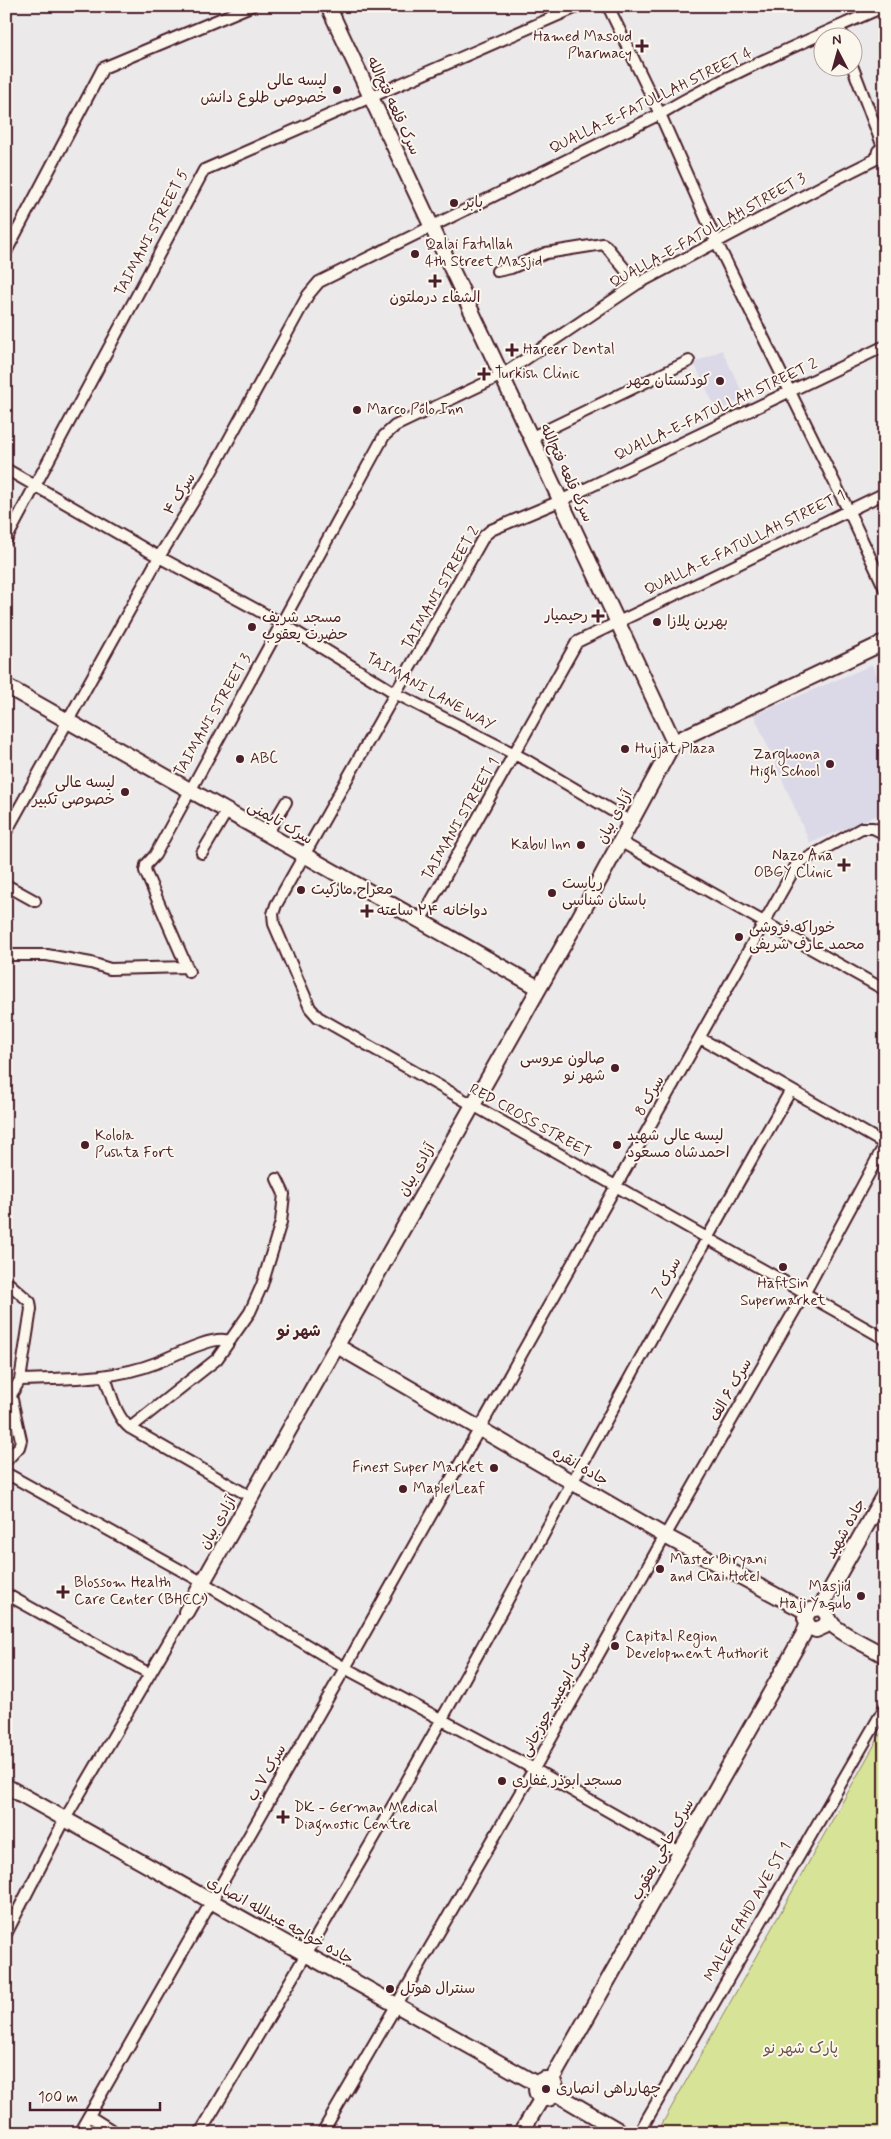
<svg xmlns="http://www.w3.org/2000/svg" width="891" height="2139" font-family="Mynerve,'Playpen Sans Arabic',sans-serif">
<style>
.built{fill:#dbd8e8}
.green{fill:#d7e396;stroke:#908160}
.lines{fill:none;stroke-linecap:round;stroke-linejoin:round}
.street-casing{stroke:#4a1f2b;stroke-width:14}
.secondary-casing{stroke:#4a1f2b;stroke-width:18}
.street{stroke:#fbf7ec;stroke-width:10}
.secondary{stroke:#fbf7ec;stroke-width:14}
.poi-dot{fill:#4a1f2b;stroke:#fbf7ec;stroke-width:2}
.labels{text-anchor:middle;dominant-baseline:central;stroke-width:4;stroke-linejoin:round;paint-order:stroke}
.poi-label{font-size:15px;fill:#4a1f2b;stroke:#fbf7ec;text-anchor:start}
.street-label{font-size:15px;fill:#4a1f2b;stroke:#fbf7ec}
.park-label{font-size:15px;fill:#6d5046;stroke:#fbf7ec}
.neighbourhood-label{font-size:16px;font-weight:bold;fill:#4a1f2b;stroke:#fbf7ec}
</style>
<rect width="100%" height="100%" fill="#ece9ea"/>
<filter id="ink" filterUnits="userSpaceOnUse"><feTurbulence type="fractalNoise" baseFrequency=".02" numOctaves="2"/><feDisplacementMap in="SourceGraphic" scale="10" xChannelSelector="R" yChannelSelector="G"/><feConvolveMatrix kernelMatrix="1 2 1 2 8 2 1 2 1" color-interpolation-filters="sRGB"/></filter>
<g filter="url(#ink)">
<path class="built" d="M722 350 745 398 717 411 694 363Z
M872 665 877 675 885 672V812L810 843 754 715Z"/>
<path class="green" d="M885 1726V2133H657Z"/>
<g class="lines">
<g class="street-casing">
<path id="street" d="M608 6 660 114 716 241 851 516 885 589
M834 29 841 32 844 38
M853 68 883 147 878 151 876 159
M6 252 103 68 251 6
M497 271 511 268 546 253 603 244 606 246 637 284
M885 346 560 501 491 530 484 536 276 905 273 914 274 924 310 1008 318 1017 885 1339
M532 437 689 361
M6 469 159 557 283 624 397 694 526 760 631 822
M6 540 204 170 579 6
M6 832 159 557 209 476 308 295 319 282 660 114C731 72 809 40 885 6
M267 834 286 802
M621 842 885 990
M202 853 227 811
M6 885 35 901
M420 921 577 642 885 493
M6 955H47L91 963 110 969 187 967
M189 972 145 871 146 865 155 855 384 436 395 426 502 375 637 284 832 181 876 159 885 157
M700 1038 885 1144
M6 1281 30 1302 31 1309 20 1380 11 1395 21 1440 19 1447 6 1461
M105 1377C111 1393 115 1416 130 1428
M20 1380C66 1378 113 1380 156 1363 171 1357 215 1334 228 1341
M6 1473 202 1582 345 1668 534 1769 680 1852
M251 1497 130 1428 217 1359 250 1312 262 1285 281 1222 284 1194 277 1179
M6 1594 150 1674
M6 1934 65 1819 186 1612
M89 2116 116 2133
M79 2133 345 1668 797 864 862 828H873L885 834
M200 2133C282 1995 365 1857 443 1717 559 1508 672 1297 791 1090
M322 2133 534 1769 665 1536 804 1294 885 1144
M639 2133 885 1707"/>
</g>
<g class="secondary-casing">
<path id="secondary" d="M328 6 674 742
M6 686 539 988
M674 742 885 642
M337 1346 665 1536 807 1612
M820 1608 885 1493
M186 1612 580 916 674 742
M828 1619 825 1626 816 1630 809 1627 805 1618 810 1610 820 1608C828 1612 828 1621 835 1627 849 1638 869 1646 885 1656
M6 1786 537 2084
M536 2089a10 10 0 1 1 20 0a10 10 0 1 1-20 0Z
M551 2081 803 1635 807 1624
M555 2093 623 2133
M521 2133 542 2098"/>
</g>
<use href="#street" class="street"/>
<use href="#secondary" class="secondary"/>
</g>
</g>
<g class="poi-dot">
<path d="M639.5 38.5h5v5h5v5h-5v5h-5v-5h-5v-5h5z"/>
<circle cx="337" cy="90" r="5"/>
<circle cx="454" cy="203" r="5"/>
<circle cx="415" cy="254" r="5"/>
<path d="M432.5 273.5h5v5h5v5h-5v5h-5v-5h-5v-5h5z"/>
<path d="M509.5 342.5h5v5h5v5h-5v5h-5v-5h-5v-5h5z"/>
<path d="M481.5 366.5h5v5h5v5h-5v5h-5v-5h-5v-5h5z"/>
<circle cx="720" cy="381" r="5"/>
<circle cx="357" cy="410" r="5"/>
<path d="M595.5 608.5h5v5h5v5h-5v5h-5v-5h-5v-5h5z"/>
<circle cx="657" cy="622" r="5"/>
<circle cx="252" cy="627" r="5"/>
<circle cx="625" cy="749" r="5"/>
<circle cx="240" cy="759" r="5"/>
<circle cx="830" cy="764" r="5"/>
<circle cx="125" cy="792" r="5"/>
<circle cx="581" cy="845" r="5"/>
<path d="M841.5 857.5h5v5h5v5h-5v5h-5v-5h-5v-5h5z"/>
<circle cx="301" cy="890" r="5"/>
<circle cx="552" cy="893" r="5"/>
<path d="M364.5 903.5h5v5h5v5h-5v5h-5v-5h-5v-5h5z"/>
<circle cx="739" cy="937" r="5"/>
<circle cx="615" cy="1068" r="5"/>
<circle cx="85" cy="1145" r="5"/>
<circle cx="617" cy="1145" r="5"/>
<circle cx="783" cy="1267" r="5"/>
<circle cx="494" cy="1468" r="5"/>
<circle cx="403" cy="1489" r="5"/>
<circle cx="660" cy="1569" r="5"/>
<path d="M60.5 1584.5h5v5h5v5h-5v5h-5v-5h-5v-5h5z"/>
<circle cx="861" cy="1596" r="5"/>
<circle cx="615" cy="1646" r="5"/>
<circle cx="502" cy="1781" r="5"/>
<path d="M280.5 1809.5h5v5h5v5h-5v5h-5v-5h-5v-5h5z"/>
<circle cx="390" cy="1989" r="5"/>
<circle cx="546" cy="2089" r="5"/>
</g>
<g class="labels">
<g class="poi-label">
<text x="632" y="37" text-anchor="end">Hamed Masoud<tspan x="632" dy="17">Pharmacy</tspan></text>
<text x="327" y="81" text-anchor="end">لیسه عالی<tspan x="327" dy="17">خصوصی طلوع دانش</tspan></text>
<text x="464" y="203">بابر</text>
<text x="425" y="245">Qalai Fatullah<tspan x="425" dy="17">4th Street Masjid</tspan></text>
<text x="435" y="298" text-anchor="middle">الشفاء درملتون</text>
<text x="523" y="350">Hareer Dental</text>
<text x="495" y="374">Turkish Clinic</text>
<text x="710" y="381" text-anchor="end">کودکستان مهر</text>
<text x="367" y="410">Marco Polo Inn</text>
<text x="588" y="616" text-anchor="end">رحیمیار</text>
<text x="262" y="618">مسجد شریف<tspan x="262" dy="17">حضرت یعقوب</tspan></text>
<text x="667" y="622">بهرین پلازا</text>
<text x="635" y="749">Hujjat Plaza</text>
<text x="820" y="755" text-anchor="end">Zarghoona<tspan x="820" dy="17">High School</tspan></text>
<text x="250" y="759">ABC</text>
<text x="115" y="783" text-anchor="end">لیسه عالی<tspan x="115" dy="17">خصوصی تکبیر</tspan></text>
<text x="571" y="845" text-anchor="end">Kabul Inn</text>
<text x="833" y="856" text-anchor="end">Nazo Ana<tspan x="833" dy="17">OBGY Clinic</tspan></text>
<text x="562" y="884">ریاست<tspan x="562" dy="17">باستان شناسی</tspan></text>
<text x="311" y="890">معراح مارکیت</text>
<text x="377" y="911">دواخانه ۲۴ ساعته</text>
<text x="749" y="928">خوراکه فروشی<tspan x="749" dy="17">محمد عارف شریفی</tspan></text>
<text x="605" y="1059" text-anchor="end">صالون عروسی<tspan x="605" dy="17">شهر نو</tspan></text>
<text x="95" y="1136">Kolola<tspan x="95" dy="17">Pushta Fort</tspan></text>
<text x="627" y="1136">لیسه عالی شهید<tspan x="627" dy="17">احمدشاه مسعود</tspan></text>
<text x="783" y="1284" text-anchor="middle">HaftSin<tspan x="783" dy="17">Supermarket</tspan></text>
<text x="484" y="1468" text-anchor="end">Finest Super Market</text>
<text x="413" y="1489">Maple Leaf</text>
<text x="670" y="1560">Master Biryani<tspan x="670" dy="17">and Chai Hotel</tspan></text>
<text x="74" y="1583">Blossom Health<tspan x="74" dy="17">Care Center (BHCC)</tspan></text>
<text x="851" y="1587" text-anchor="end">Masjid<tspan x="851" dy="17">Haji Yaqub</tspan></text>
<text x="625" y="1637">Capital Region<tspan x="625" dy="17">Development Authorit</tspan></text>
<text x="512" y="1781">مسجد ابوذر غفاری</text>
<text x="294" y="1808">DK - German Medical<tspan x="294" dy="17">Diagnostic Centre</tspan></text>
<text x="400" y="1989">سنترال هوتل</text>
<text x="556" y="2089">چهارراهی انصاری</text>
</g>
<g class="street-label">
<text transform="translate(651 101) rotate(-26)">QUALLA-E-FATULLAH STREET 4</text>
<text transform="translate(393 106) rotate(65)">سرک قلعه فتح‌الله</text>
<text transform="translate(708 231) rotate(-29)">QUALLA-E-FATULLAH STREET 3</text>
<text transform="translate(152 233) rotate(-62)">TAIMANI STREET 5</text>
<text transform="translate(716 410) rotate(-25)">QUALLA-E-FATULLAH STREET 2</text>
<text transform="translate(566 473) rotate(65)">سرک قلعه فتح‌الله</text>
<text transform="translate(180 494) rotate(-58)">سرک ۴</text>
<text transform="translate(745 543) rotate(-26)">QUALLA-E-FATULLAH STREET 1</text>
<text transform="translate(441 588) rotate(-60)">TAIMANI STREET 2</text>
<text transform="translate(430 692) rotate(29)">TAIMANI LANE WAY</text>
<text transform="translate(213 715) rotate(-60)">TAIMANI STREET 3</text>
<text transform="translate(615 817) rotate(-62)">آزادی بیان</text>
<text transform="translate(461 819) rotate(-60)">TAIMANI STREET 1</text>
<text transform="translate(280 823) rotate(30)">سرک تایمنی</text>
<text transform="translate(650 1096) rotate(-60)">سرک 8</text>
<text transform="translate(530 1121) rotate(29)">RED CROSS STREET</text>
<text transform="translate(417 1170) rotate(-60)">آزادی بیان</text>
<text transform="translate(667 1278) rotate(-61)">سرک 7</text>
<text transform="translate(731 1390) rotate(-60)">سرک ۶ الف</text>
<text transform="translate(580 1467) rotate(30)">جاده انقره</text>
<text transform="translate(218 1523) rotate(-60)">آزادی بیان</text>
<text transform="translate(846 1529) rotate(-61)">جاده شهید</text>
<text transform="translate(556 1699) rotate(-61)">سرک ابوعبید جوزجانی</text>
<text transform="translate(267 1773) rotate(-60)">سرک ۷ ب</text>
<text transform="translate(663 1850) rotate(-61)">سرک حاجی یعقوب</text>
<text transform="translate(748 1912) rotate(-60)">MALEK FAHD AVE ST 1</text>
<text transform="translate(280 1921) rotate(29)">جاده خواجه عبدالله انصاری</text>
</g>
<g class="park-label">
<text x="801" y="2049">پارک شهر نو</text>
</g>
<g class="neighbourhood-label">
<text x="299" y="1331">شهر نو</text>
</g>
</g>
<rect width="891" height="2139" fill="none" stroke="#fbf7ec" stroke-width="25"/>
<rect x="12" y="12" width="866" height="2114" fill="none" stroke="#4a1f2b" stroke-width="2" filter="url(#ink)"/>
<g transform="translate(838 52) rotate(354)"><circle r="24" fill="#fbf7ec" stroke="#b4a19f"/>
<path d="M0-4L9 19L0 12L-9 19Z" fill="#4a1f2b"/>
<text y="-8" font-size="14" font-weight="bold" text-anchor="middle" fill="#4a1f2b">N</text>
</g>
<path d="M30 2102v8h130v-8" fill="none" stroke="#4a1f2b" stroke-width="2.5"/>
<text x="38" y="2102" font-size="15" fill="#4a1f2b" stroke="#fbf7ec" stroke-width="4" paint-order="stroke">100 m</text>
</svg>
